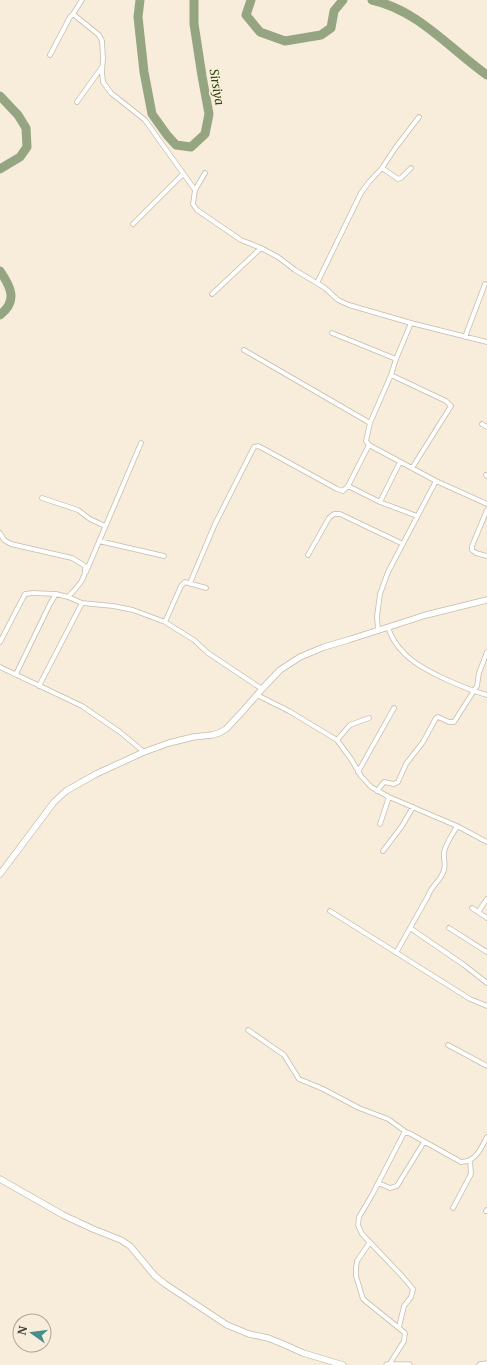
<svg xmlns="http://www.w3.org/2000/svg" width="487" height="1365" font-family="Merriweather,serif">
<style>
.lines{fill:none;stroke-linecap:round;stroke-linejoin:round}
.river{stroke:#96a581;stroke-width:9}
.street-casing{stroke:#c5bcaa;stroke-width:5.5}
.secondary-casing{stroke:#c5bcaa;stroke-width:7}
.street{stroke:#fff;stroke-width:4}
.secondary{stroke:#fff;stroke-width:5.5}
.labels{text-anchor:middle;dominant-baseline:central;stroke-width:3.5;stroke-linejoin:round;paint-order:stroke}
.water-label{font-size:12px;font-style:italic;fill:#32460d;stroke:#f7edda}
</style>
<rect width="100%" height="100%" fill="#f7edda"/>
<g class="lines">
<path class="river" d="M140 0 138 17 144 72 152 114 167 135 176 145 191 147 205 134 209 114 202 76 194 24V0
M251 0 246 15 260 32 285 41 321 35 331 28 334 11 343 0
M372 0C418 10 450 49 487 75
M0 96 18 115 26 128 27 147 20 157 0 169
M0 271C11 287 18 301 0 315"/>
<g class="street-casing">
<path id="street" d="M82 0 73 14 99 35 102 41 103 58 102 73 103 82 111 93 145 120 195 190
M50 55 70 17 73 14
M77 102 102 67
M382 168 398 179 401 178 411 168
M205 173 195 190 193 204 197 210 241 240 261 248 278 257 295 270 325 288 338 300 349 305 411 323 396 359 391 375 370 423 366 441 369 445 436 481 487 504
M133 224 183 174
M317 283 361 193 369 182 382 168 396 147 419 117
M212 294 261 248
M411 323 487 342
M332 333 396 359
M465 337 485 284
M244 350 370 423
M391 375 446 401 451 406 412 468
M482 424 487 427
M486 475 487 476
M348 486 380 502 417 516
M42 498 78 510 90 519 105 526
M380 502 400 462
M487 510 472 546V550L476 553 487 556
M0 533 4 540 11 544 72 558 85 566C87 579 76 588 68 597
M99 541 164 556
M308 555 329 518 334 514H340L403 544
M86 572 141 443
M190 583 215 524 254 447 258 446 264 449 337 489 343 491 348 486 369 445
M165 622 181 586 185 582 206 588
M388 627C391 637 397 646 404 653 419 670 466 689 487 695
M378 631 377 616 380 594 388 572 436 481
M0 642 25 594 33 593 56 594
M0 667 82 706 120 732 144 752
M16 674 50 604 56 594 68 597 82 603 113 606 133 610 165 622 194 640 208 653 262 689
M39 686 82 603
M257 695 289 711 337 740 351 759 361 776 371 787 389 797 457 826 487 842
M337 740 350 725 369 718
M358 772 394 708
M377 791 384 782 394 784 398 782 406 764 423 742 436 718 438 717 449 722H454L477 686 479 673 487 652
M380 824 389 797
M383 851 402 826 413 807
M472 908 487 918
M330 911 470 999 487 1006
M478 912 487 899
M410 928 464 965 487 983
M449 928 487 952
M396 953 428 896C431 886 441 881 444 870 446 863 443 858 444 852 446 843 453 834 457 826
M248 1030 284 1055 299 1079 323 1089 359 1108 388 1119 406 1132
M448 1045 487 1066
M378 1183 390 1188 397 1186 424 1142
M453 1208 471 1174 470 1160
M486 1211 487 1210
M370 1242 357 1261 356 1268V1276L363 1299 405 1333 404 1341 389 1365
M399 1327 404 1306 411 1297 413 1289 403 1277 362 1234 358 1225 359 1217 372 1195 404 1133H409L461 1162C476 1162 481 1148 487 1137"/>
</g>
<g class="secondary-casing">
<path id="secondary" d="M0 874 54 802 66 791 96 774 144 752 169 743 193 737 212 735 219 733 226 729 242 712 262 689 280 670 300 657 324 647 348 640 426 615 487 600
M0 1179 63 1215 93 1229 121 1240 130 1246 155 1276 165 1284 227 1325 249 1334 268 1338 283 1344 303 1353 343 1365
M387 1365H409
M480 1365 487 1364"/>
</g>
<use href="#street" class="street"/>
<use href="#secondary" class="secondary"/>
</g>
<g class="labels">
<g class="water-label">
<text transform="translate(217 87) rotate(80)">Sirsiya</text>
</g>
</g>
<g transform="translate(32 1333) rotate(284)"><circle r="19" fill="#f7edda" stroke="#aea798"/>
<path d="M0-3L7 15L0 10L-7 15Z" fill="#468d8b"/>
<text y="-6" font-size="11" font-weight="bold" text-anchor="middle" fill="#403d35">N</text>
</g>
</svg>
